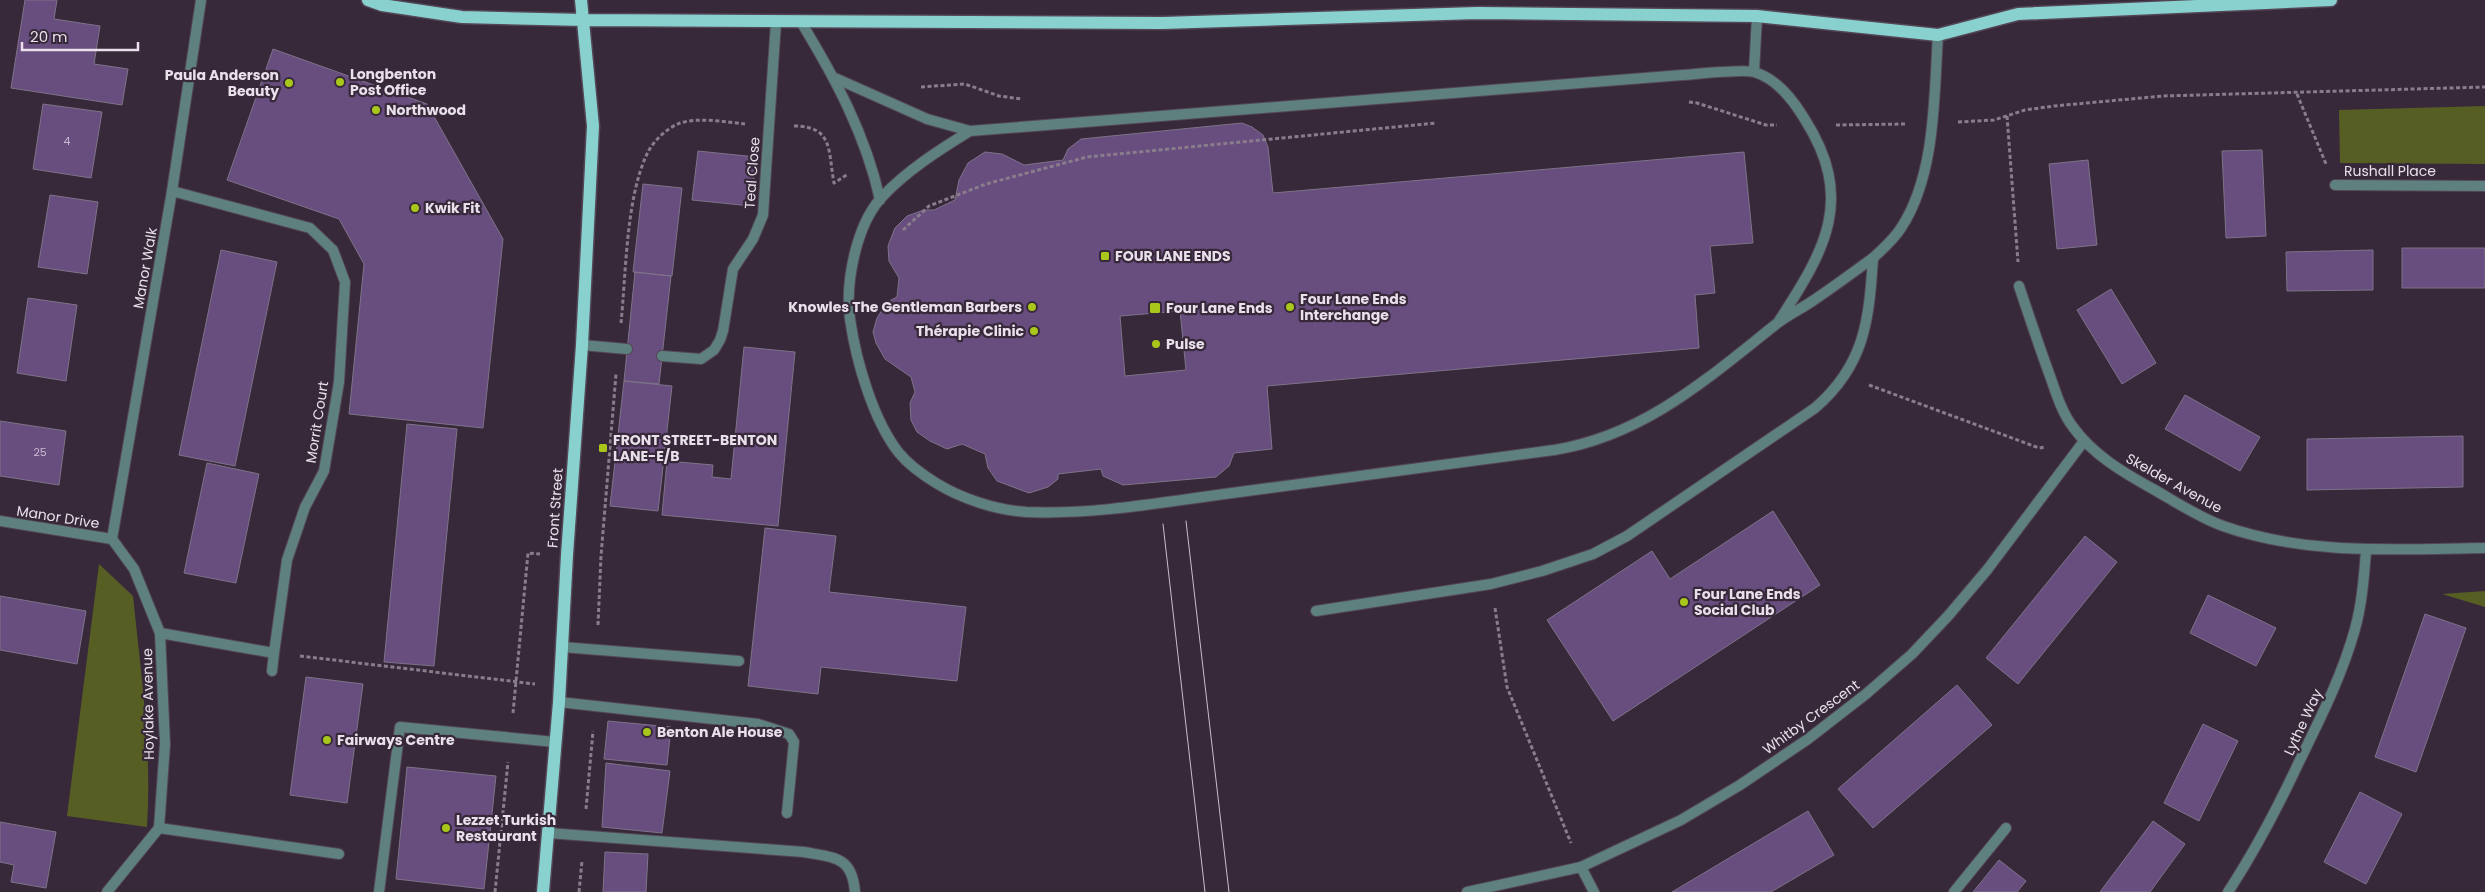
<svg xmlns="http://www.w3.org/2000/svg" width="2485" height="892" font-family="Poppins,sans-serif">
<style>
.green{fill:#575e24}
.building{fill:#684d7f;stroke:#7e7389;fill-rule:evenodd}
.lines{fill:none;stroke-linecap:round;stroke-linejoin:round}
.service-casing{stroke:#534656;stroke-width:12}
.minor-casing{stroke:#534656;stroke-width:12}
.primary-casing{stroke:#534656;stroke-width:15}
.path{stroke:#897d8c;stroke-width:3;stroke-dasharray:4 2.5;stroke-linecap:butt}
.service{stroke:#5e807f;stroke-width:10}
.minor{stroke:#5e807f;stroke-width:10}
.primary{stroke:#89d1cf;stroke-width:12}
.tram{stroke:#c8becb;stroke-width:1}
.poi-dot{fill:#a9c71a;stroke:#37293a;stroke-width:2}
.labels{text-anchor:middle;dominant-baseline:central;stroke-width:4.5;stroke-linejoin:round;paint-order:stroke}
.number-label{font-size:11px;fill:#c9bbd0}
.poi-label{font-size:14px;font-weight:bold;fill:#e9e0eb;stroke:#37293a;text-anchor:start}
.street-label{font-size:14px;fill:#e9e0eb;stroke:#37293a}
</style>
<rect width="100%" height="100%" fill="#37293a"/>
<path class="green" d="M2485 106V164L2340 163 2339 110Z
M99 564 133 596C141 673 152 750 147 827L67 816Z
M2485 591V607L2442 594Z"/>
<path class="building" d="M25 0H57L54 19 100 26 94 64 128 69 122 105 11 88Z
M273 49 427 104 503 239 483 428 349 414 364 264 339 219 227 180Z
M43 104 102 112 91 178 33 169Z
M1242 123 1252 127 1263 135 1268 147 1273 193 1744 152 1753 243 1710 246 1715 293 1695 295 1699 348 1267 386 1272 449 1234 453 1229 466 1216 477 1123 485 1103 476 1101 469 1058 474V479L1048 487 1029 493 997 481 988 468 985 454 962 444 947 449 930 441 917 432 911 420 910 403 915 392 911 377 885 359 876 343 873 332 877 318 887 302 897 297 899 278 889 261 888 246 895 228 907 216 924 210H934L955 200 959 180 968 163 985 152 1002 154 1024 165 1063 160 1068 149 1081 139ZM1180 311 1186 370 1125 376 1120 316Z
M2262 150 2266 236 2226 238 2222 151Z
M698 151 756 157 751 206 692 200Z
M2088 160 2097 245 2057 249 2049 164Z
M643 184 682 188 672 276 633 272Z
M50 195 98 202 87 274 38 267Z
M2402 248H2485V288H2402Z
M221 250 277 262 235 466 179 455Z
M2373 250V290L2287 291 2286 252Z
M635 272 671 276 659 384 624 381Z
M2111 289 2156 363 2122 384 2077 310Z
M28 298 77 305 66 381 17 373Z
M744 347 795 352 778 526 662 515 667 461 713 465 712 477 731 479Z
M624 381 672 386 658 511 610 506Z
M2185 395 2260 437 2240 471 2165 429Z
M0 421 66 431 59 485 0 476Z
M407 424 457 429 434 666 384 662Z
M2463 436V487L2307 490V439Z
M207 463 259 474 236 583 184 573Z
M1773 511 1820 585 1613 721 1547 620 1652 551 1670 579Z
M765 528 836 536 829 592 966 607 957 681 821 667 818 694 748 686Z
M2085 536 2117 562 2018 684 1986 658Z
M2208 595 2276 628 2256 666 2190 633Z
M0 596 86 611 77 664 0 650Z
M2425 614 2466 628 2416 772 2375 757Z
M306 677 363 684 347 803 290 795Z
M1957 685 1992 725 1873 828 1838 789Z
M608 721 671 727 667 765 604 759Z
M2203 724 2238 741 2199 821 2164 803Z
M606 763 670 771 662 833 602 827Z
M407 767 496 776 484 889 396 879Z
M2360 792 2402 814 2366 884 2324 862Z
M1808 811 1834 855 1771 892H1672Z
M2153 821 2185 844 2150 892H2100Z
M0 822 56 832 46 888 11 882 14 865 0 862Z
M605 852 648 854 646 892H603Z
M1999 860 2026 881 2017 892H1973Z"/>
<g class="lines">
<g class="service-casing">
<path id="service" d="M801 22C835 78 866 135 880 200
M1754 72 1757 16
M835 78 927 119 970 131 1682 75C1697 74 1743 69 1754 72 1776 78 1793 100 1804 118 1856 199 1825 250 1779 321
M970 131C939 150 906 171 881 198 856 226 845 283 850 319 856 361 873 420 899 453 909 465 923 475 936 483 962 499 996 510 1026 512 1095 515 1164 502 1232 493 1340 479 1447 464 1554 450 1643 436 1707 379 1775 325 1786 316 1799 310 1811 302 1832 288 1852 273 1873 258
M582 345 627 349
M662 356 701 359 714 350 720 340 723 331 733 269 753 239 763 215 776 22
M1316 611 1491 584 1542 571 1593 554 1627 536 1815 408C1865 365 1869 320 1873 258
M160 633 274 653 287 560 305 507 324 471 339 382 345 282 333 250 310 228 172 191
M562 647 739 661
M272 671 274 653
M559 702 758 724 789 734 794 742 787 813
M159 828 339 854
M548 833 804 852C835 858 852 856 855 892
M379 892 400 727 555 742
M1954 892 2006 828"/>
</g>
<g class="minor-casing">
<path id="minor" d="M2335 185 2485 186
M1873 258C1883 249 1894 239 1901 228 1936 175 1934 95 1938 35
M2019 286C2029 316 2039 346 2050 376 2056 393 2062 413 2073 427 2093 455 2124 473 2153 489 2176 502 2198 517 2223 526 2308 556 2396 549 2485 548
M0 521 112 539
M112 539 172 191 201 0
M1581 867 1594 892
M107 892 159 828 165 744 160 633 134 569 112 539
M1467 892 1581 867 1681 820 1740 785 1808 739 1866 694 1912 654 1948 616 1987 570 2084 441
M2228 892C2255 851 2278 807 2299 762 2320 719 2342 676 2355 629 2362 604 2364 577 2366 551"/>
</g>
<g class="primary-casing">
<path id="primary" d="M368 0 382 5 462 17 584 20 1163 23 1477 13 1757 16 1938 35 2018 14 2331 0
M543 892 559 702 567 555 582 345 593 126 581 0"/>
</g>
<path class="path" d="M921 87 965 84 999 96 1022 99
M2297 94 2326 164
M1689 102 1697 103 1766 125H1777
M2007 116 2018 262
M1958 122 1994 120 2025 110 2054 106 2163 96 2485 87
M1836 125 1907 124
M794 126C834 126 828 152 834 183L848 174
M903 230 929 206 986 184 1087 157 1436 123
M621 323C626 274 626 198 647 154 653 141 667 128 680 123 700 117 725 122 745 124
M1869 385 2039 448 2046 447
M1495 608 1507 687 1571 843
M598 625 601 556 616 374
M300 656 535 684
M513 713 528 553 540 554
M586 809 593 731
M495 892 508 762
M579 892 582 861"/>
<use href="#service" class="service"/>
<use href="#minor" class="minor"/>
<use href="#primary" class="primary"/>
<path class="tram" d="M1186 521 1229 892
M1163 524 1205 892"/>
</g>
<g class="poi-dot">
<circle cx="340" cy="82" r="5"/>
<circle cx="289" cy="83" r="5"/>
<circle cx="376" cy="110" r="5"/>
<circle cx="415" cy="208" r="5"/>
<rect x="1100" y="251" width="10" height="10" rx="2.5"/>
<circle cx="1032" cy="307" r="5"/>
<circle cx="1290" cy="307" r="5"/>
<rect x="1149" y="302" width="12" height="12" rx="2.5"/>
<circle cx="1034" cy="331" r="5"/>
<circle cx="1156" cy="344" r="5"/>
<rect x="598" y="443" width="10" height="10" rx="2.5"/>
<circle cx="1684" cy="602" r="5"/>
<circle cx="647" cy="732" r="5"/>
<circle cx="327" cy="740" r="5"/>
<circle cx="446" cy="828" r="5"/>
</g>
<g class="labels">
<g class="number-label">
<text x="67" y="141">4</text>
<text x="40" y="452">25</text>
</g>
<g class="poi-label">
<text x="350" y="74">Longbenton<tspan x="350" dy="16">Post Office</tspan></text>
<text x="279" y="75" text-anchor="end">Paula Anderson<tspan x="279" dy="16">Beauty</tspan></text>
<text x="386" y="110">Northwood</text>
<text x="425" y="208">Kwik Fit</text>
<text x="1115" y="256">FOUR LANE ENDS</text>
<text x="1300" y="299">Four Lane Ends<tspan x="1300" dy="16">Interchange</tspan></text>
<text x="1022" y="307" text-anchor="end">Knowles The Gentleman Barbers</text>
<text x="1166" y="308">Four Lane Ends</text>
<text x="1024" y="331" text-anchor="end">Thérapie Clinic</text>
<text x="1166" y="344">Pulse</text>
<text x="613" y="440">FRONT STREET-BENTON<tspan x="613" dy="16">LANE-E/B</tspan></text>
<text x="1694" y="594">Four Lane Ends<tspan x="1694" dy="16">Social Club</tspan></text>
<text x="657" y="732">Benton Ale House</text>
<text x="337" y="740">Fairways Centre</text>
<text x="456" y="820">Lezzet Turkish<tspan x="456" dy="16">Restaurant</tspan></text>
</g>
<g class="street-label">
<text x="2390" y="171">Rushall Place</text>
<text transform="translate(752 173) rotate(-86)">Teal Close</text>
<text transform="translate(145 268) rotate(-80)">Manor Walk</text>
<text transform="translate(317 422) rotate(-81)">Morrit Court</text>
<text transform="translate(2174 483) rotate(29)">Skelder Avenue</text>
<text transform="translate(555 508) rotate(-86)">Front Street</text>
<text transform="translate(58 517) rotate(9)">Manor Drive</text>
<text transform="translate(148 704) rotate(-91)">Hoylake Avenue</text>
<text transform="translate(1811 717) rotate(-36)">Whitby Crescent</text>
<text transform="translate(2303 722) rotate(-65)">Lythe Way</text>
</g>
</g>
<path d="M22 42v8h116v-8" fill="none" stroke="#e9e0eb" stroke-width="2.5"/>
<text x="30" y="42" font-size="15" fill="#e9e0eb" stroke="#37293a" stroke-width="4" paint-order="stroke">20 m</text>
</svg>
